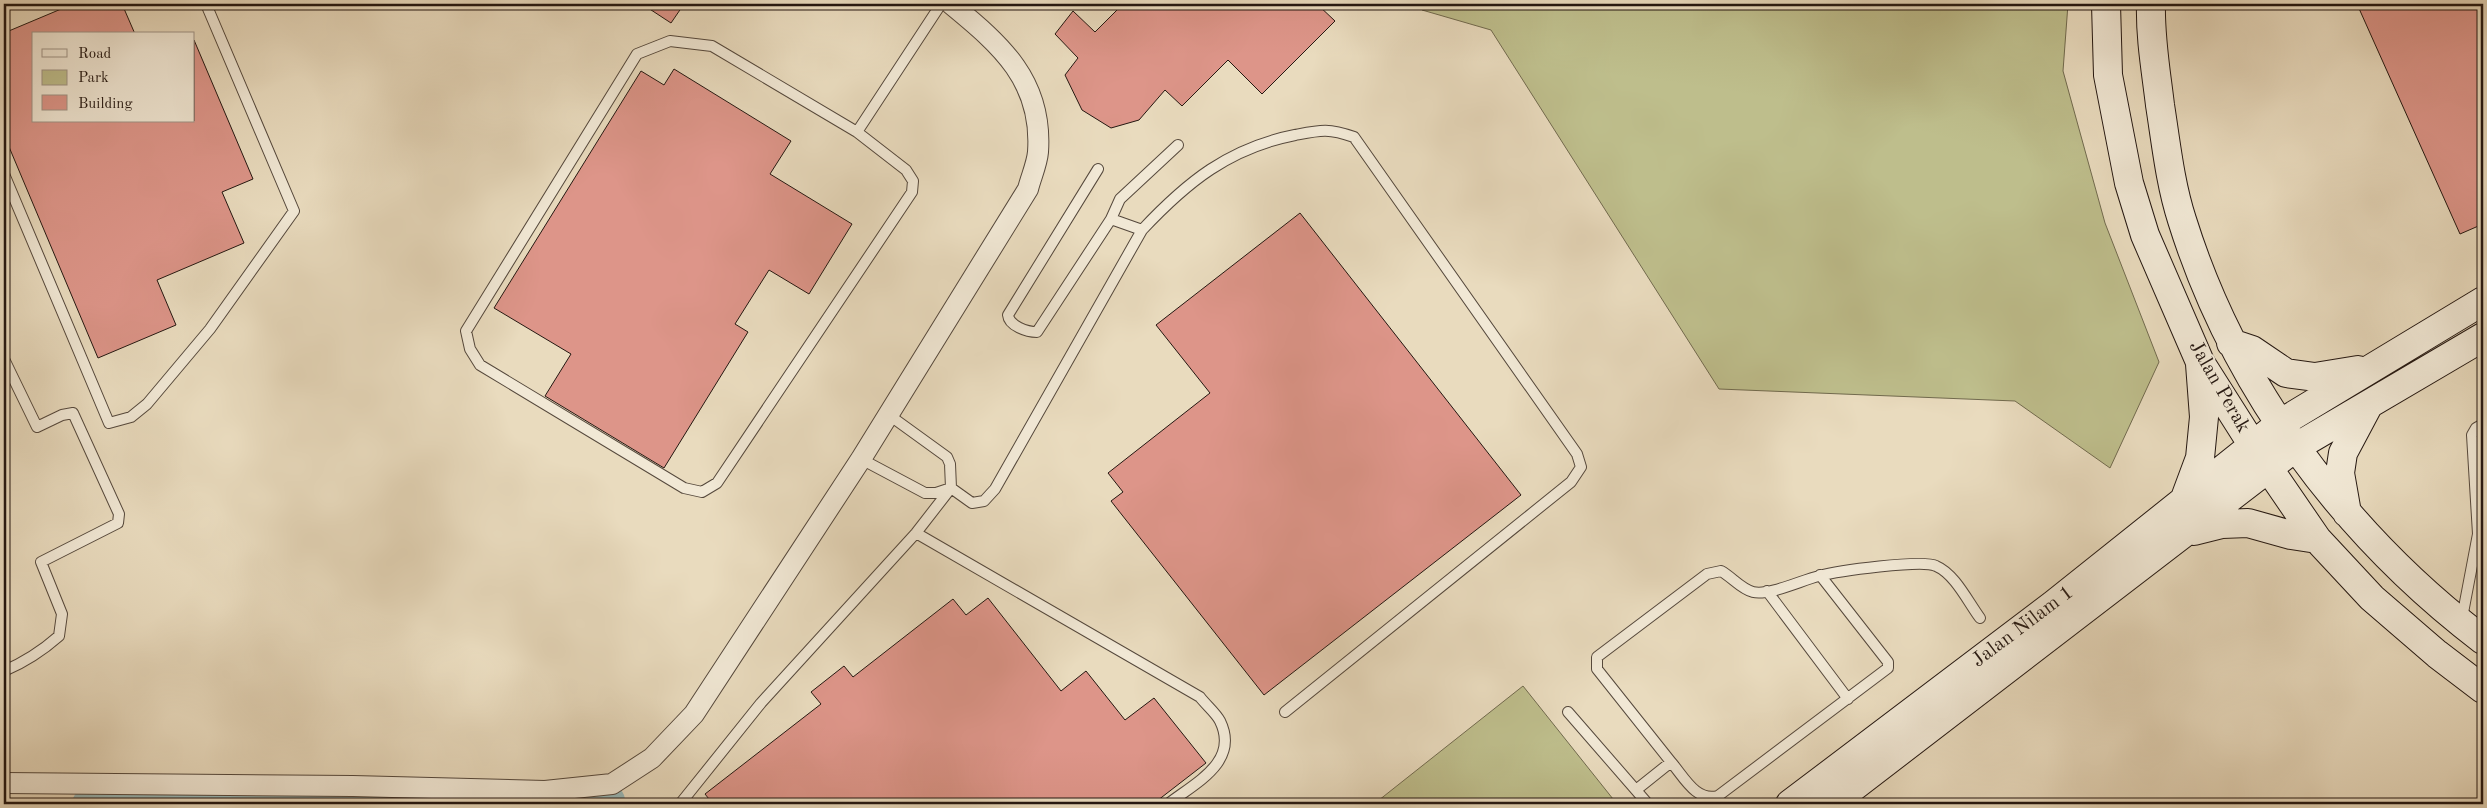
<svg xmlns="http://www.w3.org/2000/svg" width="2487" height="808" font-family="'Old Standard TT',serif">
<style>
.green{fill:#bebe8c;stroke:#716a4e}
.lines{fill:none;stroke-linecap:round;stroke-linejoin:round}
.river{stroke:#99b9b9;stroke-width:32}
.building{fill:#dd9589;stroke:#241711}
.service-casing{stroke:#55483c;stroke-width:12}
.minor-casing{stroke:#55483c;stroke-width:22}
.secondary-casing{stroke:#241711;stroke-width:30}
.service{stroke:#f1e8d5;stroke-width:10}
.minor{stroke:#f1e8d5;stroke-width:20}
.secondary{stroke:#f1e8d5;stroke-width:28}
.labels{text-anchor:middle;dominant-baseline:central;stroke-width:4;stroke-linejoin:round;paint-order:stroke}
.street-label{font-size:20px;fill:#241711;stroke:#f1e8d5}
</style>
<rect width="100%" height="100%" fill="#e9dbbe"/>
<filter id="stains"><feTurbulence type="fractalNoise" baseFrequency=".004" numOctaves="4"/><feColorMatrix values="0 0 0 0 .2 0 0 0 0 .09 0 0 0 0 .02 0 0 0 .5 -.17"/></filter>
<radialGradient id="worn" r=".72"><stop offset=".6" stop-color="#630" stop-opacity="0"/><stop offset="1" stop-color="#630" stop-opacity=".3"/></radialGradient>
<path class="green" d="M1418 4H2068L2063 71 2105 223 2159 362 2110 468 2015 401 1719 389 1491 30 1422 10Z
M1523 686 1617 804H1374Z"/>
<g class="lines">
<path class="river" d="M88 804 609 801"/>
</g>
<path class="building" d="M73 4H122L135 34H34V121H194V40L253 179 222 192 244 243 157 280 176 325 98 358 4 135V33Z
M642 4H684L671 23Z
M1123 4H1317L1335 21 1262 94 1228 60 1182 106 1165 90 1139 120 1111 128 1082 110 1065 75 1078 58 1055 34 1073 11 1095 32Z
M2357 4H2483V224L2460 234Z
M674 69 791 141 770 174 852 224 809 294 769 270 735 324 748 332 664 468 545 396 571 354 494 308 641 71 664 85Z
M1300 213 1521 495 1264 695 1111 501 1123 492 1108 473 1210 393 1156 325Z
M988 598 1061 691 1086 671 1125 720 1154 698 1206 763 1153 804H713L705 794 821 704 811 692 844 666 853 677 953 599 966 615Z"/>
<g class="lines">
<g class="service-casing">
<path id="service" d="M857 132 906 170 913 181 912 192 717 483 702 492 684 488 480 365 470 349 466 331 637 54 670 41 712 46 857 132 941 4
M1098 169 1008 315C1009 326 1027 332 1037 332L1111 219 1142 230
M4 174 109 423 131 417 147 404 210 329 294 211 206 4
M1111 219 1120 199 1178 145
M4 359 37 427 62 415 73 413 119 514 118 523 41 562 62 614 59 636C42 651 25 662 4 671
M861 459 925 493H936L951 488
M951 488 972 503 984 501 995 489 1142 230C1187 182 1229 148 1295 135 1321 130 1328 128 1354 137L1577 454 1581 467 1571 482 1285 712
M916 533 1200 697C1206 705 1216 713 1220 721 1240 762 1195 783 1168 804
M1767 591 1848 699
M2462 618 2478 534 2472 435 2476 428 2483 424
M1568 712 1648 804
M1671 762 1597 669V657L1707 574 1721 571C1732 577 1741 589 1753 592 1769 596 1802 580 1819 576 1837 571 1923 559 1936 566 1955 574 1968 602 1980 618
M1636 790 1671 762C1684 777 1696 802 1718 796L1888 668V662L1820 575
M680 804 761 703 916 533 951 488 950 464 947 457 889 415"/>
</g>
<g class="minor-casing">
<path id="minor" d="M4 783 353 786 545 791 612 784 652 758 694 714 861 459 1028 189C1031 177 1037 164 1038 152 1043 81 1001 45 951 4"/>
</g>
<g class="secondary-casing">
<path id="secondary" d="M2106 4 2108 75 2129 183 2145 235 2200 362 2252 444 2317 539 2372 598 2437 654 2483 689
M2151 4C2150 38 2156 71 2160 105 2166 143 2170 183 2182 220 2234 387 2345 535 2483 640
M2231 343 2252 350 2286 373 2315 377 2358 370
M2184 501 2200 458 2204 417 2200 364
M2347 513 2340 473 2343 453 2368 406
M2194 531 2222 524 2248 523 2291 535 2317 539
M1790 804 2053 605 2281 423 2483 301
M1831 804 2296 447 2483 337"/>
</g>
<use href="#service" class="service"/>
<use href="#minor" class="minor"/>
<use href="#secondary" class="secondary"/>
</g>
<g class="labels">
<g class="street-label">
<text transform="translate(2219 387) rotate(60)">Jalan Perak</text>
<text transform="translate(2023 627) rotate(-37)">Jalan Nilam 1</text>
</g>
</g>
<rect width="2487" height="808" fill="none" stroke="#e9dbbe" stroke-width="20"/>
<rect x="5" y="5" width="2477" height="798" fill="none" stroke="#241711" stroke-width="2.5"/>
<rect x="10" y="10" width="2467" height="788" fill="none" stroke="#241711"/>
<rect x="32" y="32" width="162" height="90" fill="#f1e8d5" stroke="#9f9487"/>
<rect x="42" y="49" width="25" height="8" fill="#f1e8d5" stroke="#9f9487"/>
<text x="78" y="58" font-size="15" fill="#241711">Road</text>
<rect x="42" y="70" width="25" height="15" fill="#bebe8c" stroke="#9f9487"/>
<text x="78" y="82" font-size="15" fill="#241711">Park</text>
<rect x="42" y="95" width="25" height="15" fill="#dd9589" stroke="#9f9487"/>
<text x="78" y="108" font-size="15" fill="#241711">Building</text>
<rect width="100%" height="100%" filter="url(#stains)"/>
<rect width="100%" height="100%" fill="url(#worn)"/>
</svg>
